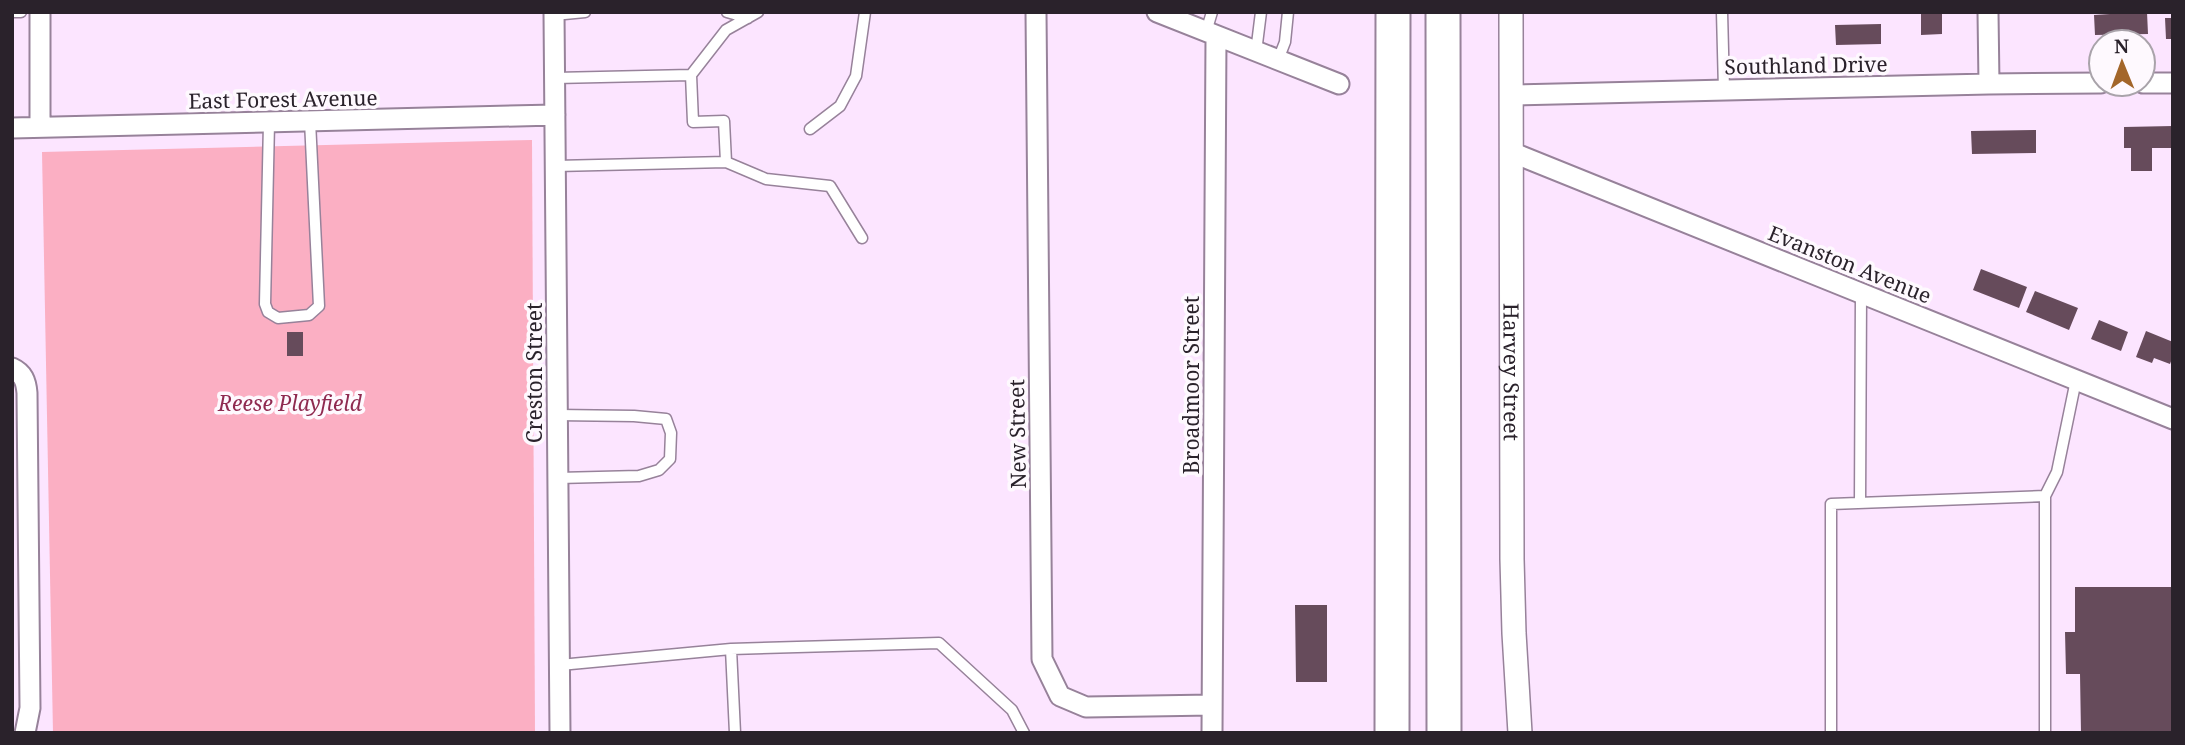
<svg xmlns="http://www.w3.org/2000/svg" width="2185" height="745" font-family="'Noto Serif',serif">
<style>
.green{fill:#fbafc3}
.building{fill:#664b5b}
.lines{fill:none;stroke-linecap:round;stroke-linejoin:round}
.service-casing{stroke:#97829a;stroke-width:13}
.minor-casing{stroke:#97829a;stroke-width:23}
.tertiary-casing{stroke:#97829a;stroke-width:26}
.motorway-casing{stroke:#97829a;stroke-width:37}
.service{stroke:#fff;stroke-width:10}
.minor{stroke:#fff;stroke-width:19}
.tertiary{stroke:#fff;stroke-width:23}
.motorway{stroke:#fff;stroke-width:33}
.labels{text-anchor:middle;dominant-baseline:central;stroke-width:7;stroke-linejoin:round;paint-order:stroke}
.street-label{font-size:21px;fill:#2a222b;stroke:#fef9fe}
.park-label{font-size:21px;font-style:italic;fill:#8f2a50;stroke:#fef9fe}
</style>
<rect width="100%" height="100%" fill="#fce5ff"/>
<path class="green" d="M532 140 535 732 53 733 42 152Z"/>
<path class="building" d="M1921 12H1942V34L1921 35Z
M2110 12H2147L2148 34 2095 35 2094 15 2110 14Z
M2165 18H2173V39H2166Z
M1881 24V44L1836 45 1835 25Z
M2173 126V148H2152V171H2131V148H2124V127Z
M2036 130V153L1972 154 1971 131Z
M1981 269 2027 287 2019 308 1973 290Z
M2035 291 2078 308 2069 330 2026 312Z
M2099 320 2128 332 2121 351 2091 339Z
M2146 331 2173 342V356L2170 364 2154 358 2152 363 2136 357Z
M287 332H303V356H287Z
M2075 587H2173V733H2081L2080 674H2066L2065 632H2075Z
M1295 605H1327V682H1296Z"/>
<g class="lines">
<g class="service-casing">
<path id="service" d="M12 12H21
M727 12 748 18
M1722 12 1724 90
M554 15 585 12
M1206 32 1212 12
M1256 52 1261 12
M1278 60 1285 42 1288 12
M691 75 726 30 758 12
M555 78 691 75 693 122 724 121 726 162 556 166
M269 123 265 304 268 312 278 318 309 315 319 306 310 121
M810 129 840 106 856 76 865 12
M726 162 766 179 830 186 862 238
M557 415 634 416 666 419 671 433 670 459 659 470 639 476 558 478
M1860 503 1861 293
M731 649 735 733
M560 665 731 649 939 643 1012 710 1024 733
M1831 733V504L2045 496
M2045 733V496L2057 472 2076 380"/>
</g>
<g class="minor-casing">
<path id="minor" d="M40 12V127
M554 12 560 733
M1036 12 1042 659 1060 696 1086 707 1212 705
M1157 12 1339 84
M1988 12 1989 84
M2143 83H2173
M1511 95 1989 84 2101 83
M12 128 555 115
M1511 152 2173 419
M12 368C23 373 26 381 27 393L30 708 25 733
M1212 733 1216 37"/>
</g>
<g class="tertiary-casing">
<g id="tertiary">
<path id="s1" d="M1511 12 1512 559 1514 633 1520 733"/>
</g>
</g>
<g class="motorway-casing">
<path id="motorway" d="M1443 12 1444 733
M1392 733 1393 12"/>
</g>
<use href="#service" class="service"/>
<use href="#minor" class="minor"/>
<use href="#tertiary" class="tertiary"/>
<use href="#motorway" class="motorway"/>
</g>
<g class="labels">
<g class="street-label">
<text transform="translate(1806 65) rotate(-1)">Southland Drive</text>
<text transform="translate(283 99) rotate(-1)">East Forest Avenue</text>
<text transform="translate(1850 264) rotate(22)">Evanston Avenue</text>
<text transform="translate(534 373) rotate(-90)">Creston Street</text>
<text stroke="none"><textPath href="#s1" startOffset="360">Harvey Street</textPath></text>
<text transform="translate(1191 385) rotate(-90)">Broadmoor Street</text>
<text transform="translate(1017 434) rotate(-91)">New Street</text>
</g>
<g class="park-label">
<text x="290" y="403">Reese Playfield</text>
</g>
</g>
<rect width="2185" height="745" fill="none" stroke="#2a222b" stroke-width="28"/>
<g transform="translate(2122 63) rotate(359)"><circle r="33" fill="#fef9fe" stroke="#a9a3aa" stroke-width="2"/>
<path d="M0-5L12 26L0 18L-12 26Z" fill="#a3662a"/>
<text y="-10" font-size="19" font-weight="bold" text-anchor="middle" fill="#2a222b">N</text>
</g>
</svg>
